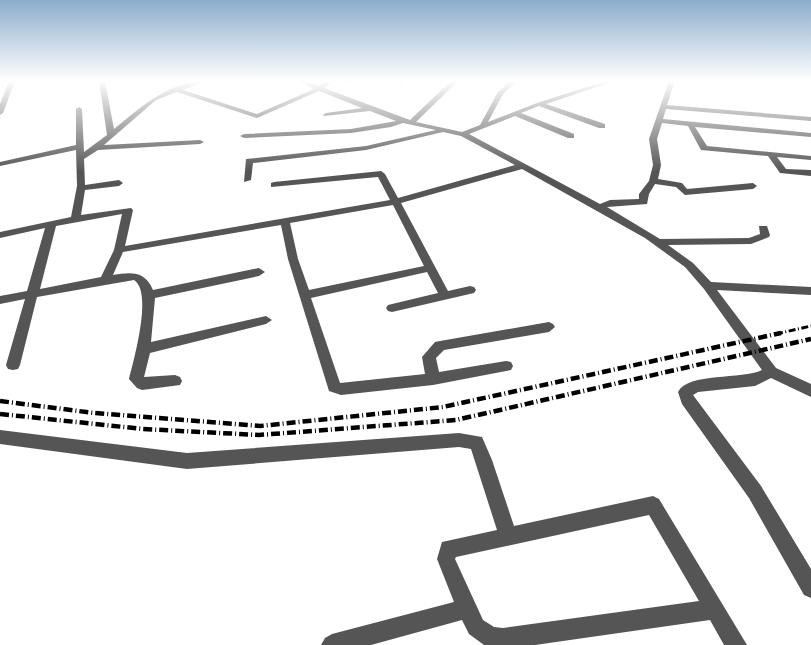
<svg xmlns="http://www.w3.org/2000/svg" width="811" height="645" font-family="'Exo 2',sans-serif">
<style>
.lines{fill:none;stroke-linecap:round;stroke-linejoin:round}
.minor{fill:#555;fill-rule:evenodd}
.rail-far1{stroke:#000;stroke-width:3;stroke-dasharray:7 2.5 1 2.5;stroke-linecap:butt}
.rail{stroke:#000;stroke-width:4.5;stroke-dasharray:9 3 1 3;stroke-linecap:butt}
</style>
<rect width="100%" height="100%" fill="#fff"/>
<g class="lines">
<path class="minor" d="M9 81H15L3 113 0 115V104Z
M99 81H105L114 129C140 108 169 81 205 81L183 90 257 114 314 89 297 81H306L318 86 326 81H334L324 88 410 120 451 81H458L416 122 462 132 480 125 498 92 510 81H517L503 94 488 122 537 103 605 81H615L546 104 605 124V128H599L539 106 521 113 574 134V138H568L515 116 469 134 600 204 610 200 639 199V194L649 181 653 165 649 139 669 81H675L667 105 811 117V121L666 109 663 119 811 133V137L695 127 707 146 811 156V160L777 157 786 169 811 170V176L780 173 768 156 701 150 688 126 662 123 657 139 661 165 658 179 682 183 687 189 753 183 757 186 753 189 685 195 676 187 655 184 649 194 647 204 607 207 660 239 749 238 760 234 759 226H767L770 235 769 237 751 244 668 245 693 263 711 282 811 287V295L717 290 776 368 811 384V397L771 378 755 386 698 392 693 395 761 486 811 569V598L804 595 749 498 682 404 678 392C688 372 742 380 762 370L704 289 685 267 645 238 522 169 401 203 448 291 470 286 474 287 476 290 474 293 392 312 388 311 386 308 388 305 438 293 427 272 311 298 340 383 425 374 422 357 435 342 440 341 549 322 553 324 555 327 549 332 444 350 436 358 439 372 506 361 511 362 513 366 511 370 433 385 341 395 329 391 288 259 281 225 123 252 113 275C132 272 145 271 153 290L259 268 265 272 259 276 155 298 151 342 266 316 272 320 266 324 150 353 144 377 175 375 180 377 182 381 180 385 142 390 137 388 129 379C134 359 153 292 134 280L37 297 20 365 18 369 13 370 8 369 6 365 25 299 0 304V296L27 291 45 228 0 238V232L71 217 77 186 76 150 0 166V162L76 145V109L79 107 82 109 84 152 107 135ZM319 91 362 108 326 113 323 115 324 116 370 111 396 121 351 129 244 134 240 136 244 138 351 133 391 127 403 123 436 130 366 146 246 159 244 182 251 180 253 163 366 150 443 132 461 136 515 165 398 198 385 174 381 171 274 182 271 183V187L378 177 390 200 125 246 133 210 131 208 81 215 85 190 119 186 123 183 119 180 85 185 84 159 98 150 200 144 204 142 200 140 104 145 156 100 177 92 257 118ZM393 205 424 266 309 290 298 259 290 223ZM122 214 114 250 101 277 40 289 56 226Z
M353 81 349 84 346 82V81Z
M405 81 401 84 398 82V81Z
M0 430 187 453 459 433 482 437 492 460 514 526 653 496 659 499 747 645H724L710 620 535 645H484L469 634 462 620 371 645H321L325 638 332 634 454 602 437 559 442 542 497 530 471 449 459 447 187 469 0 444ZM649 515 699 601 503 628 494 627 483 620 455 559 456 557Z"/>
<path class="rail-far1" d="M776 334 811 326"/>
<path class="rail" d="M0 401 94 413 260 426 443 407 781 333
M0 414 143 429 259 435 456 420 811 339"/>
</g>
<linearGradient id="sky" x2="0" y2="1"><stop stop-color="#8cadcc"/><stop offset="0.47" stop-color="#fff"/><stop offset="1" stop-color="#fff" stop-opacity="0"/></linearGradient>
<rect width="811" height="172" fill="url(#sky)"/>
</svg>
